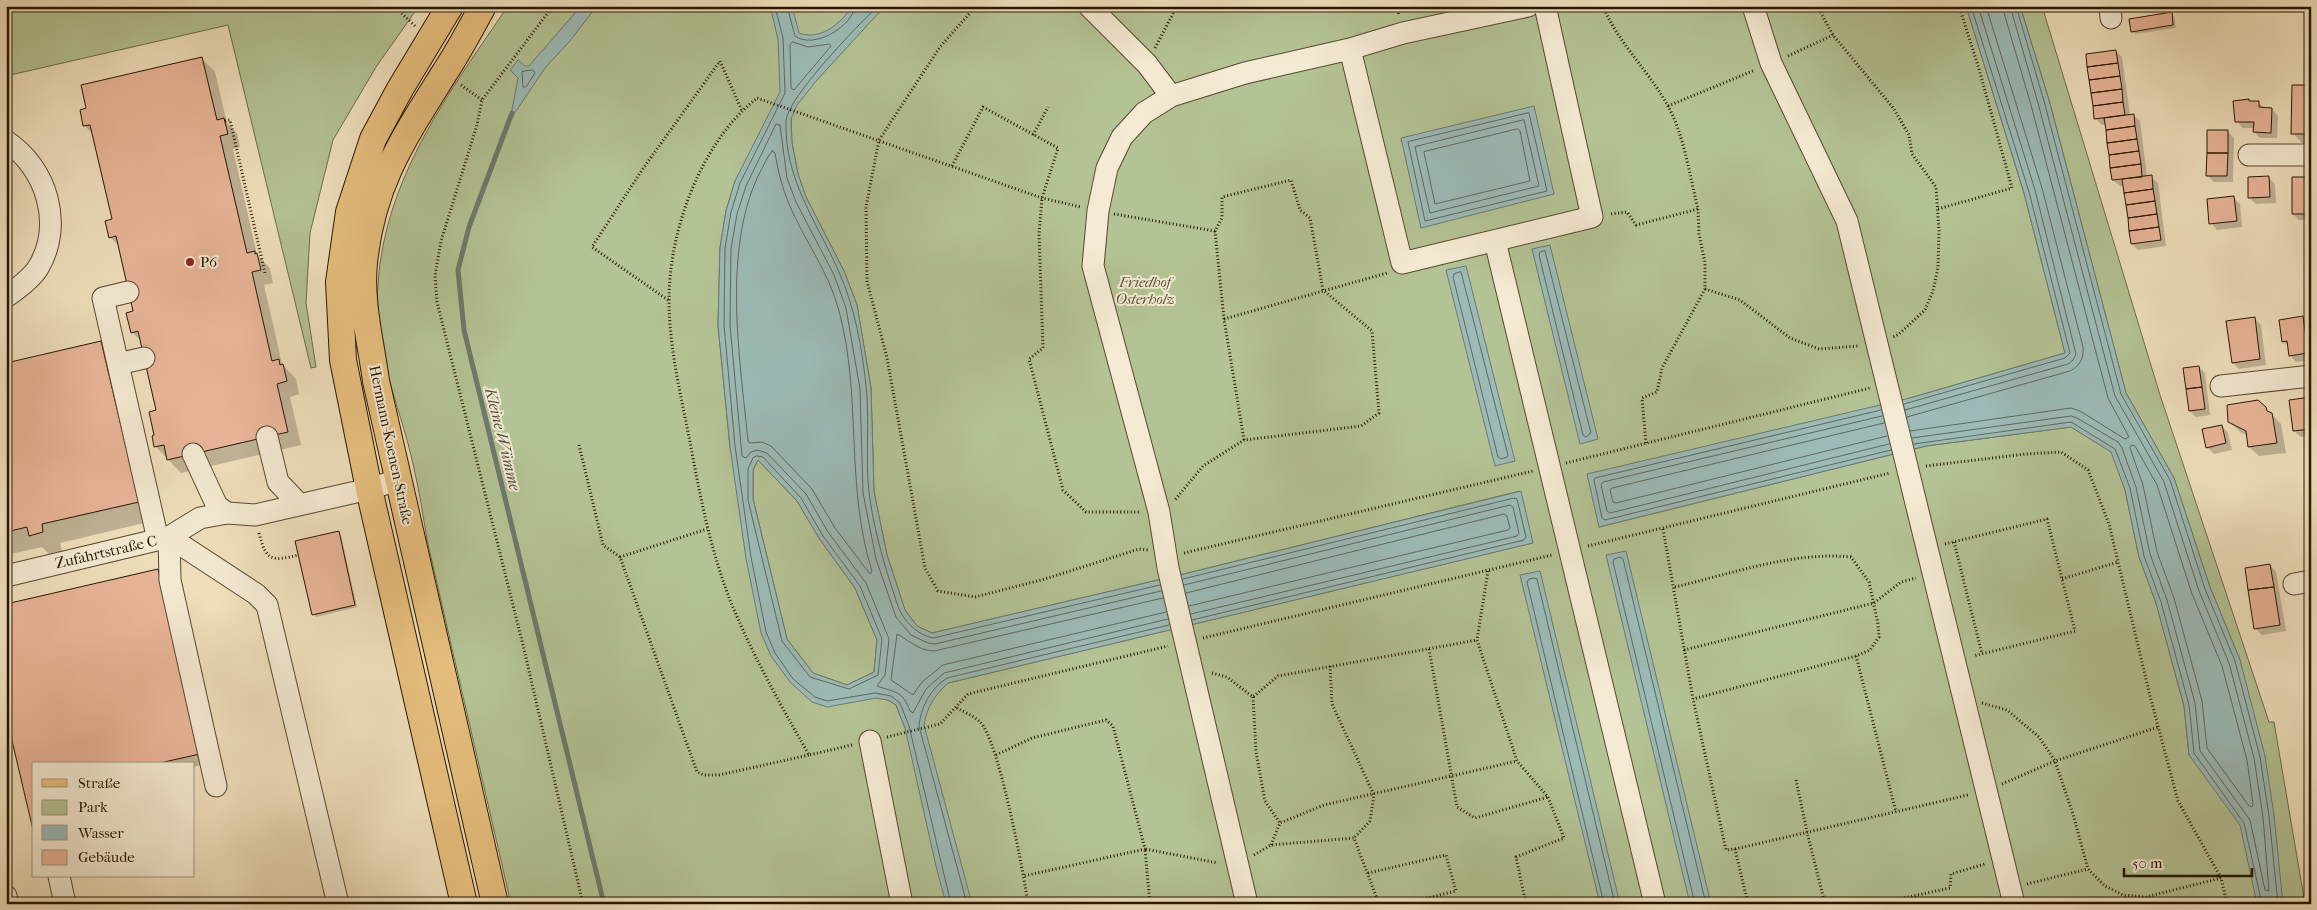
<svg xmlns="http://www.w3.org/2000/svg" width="2317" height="910" font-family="'IM FELL French Canon',serif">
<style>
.green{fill:#b4c395;stroke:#6d6c4a;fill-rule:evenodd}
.water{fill:#9cbbb8;stroke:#6d796e;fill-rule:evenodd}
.shadow{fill:#0003}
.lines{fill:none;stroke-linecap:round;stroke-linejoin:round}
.shore{stroke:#61685c;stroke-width:1}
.stream{stroke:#6d796e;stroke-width:5}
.building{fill:#eab69a;stroke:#261600}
.minor-casing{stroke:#58482f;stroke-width:23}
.major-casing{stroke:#261600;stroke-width:28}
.path{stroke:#261600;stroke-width:3;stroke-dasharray:1 2.5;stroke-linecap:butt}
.minor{stroke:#f5ebd4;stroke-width:21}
.major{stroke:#e8c07e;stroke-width:26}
.poi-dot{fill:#8f2418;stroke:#f5ebd4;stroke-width:2}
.labels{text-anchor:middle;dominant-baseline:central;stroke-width:4;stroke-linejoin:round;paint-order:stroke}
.poi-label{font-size:15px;fill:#261600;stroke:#f5ebd4;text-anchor:start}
.park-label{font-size:15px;font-style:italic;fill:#585334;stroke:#f5ebd4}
.street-label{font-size:15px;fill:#261600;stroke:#f5ebd4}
.water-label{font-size:16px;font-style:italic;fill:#4f5040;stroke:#f5ebd4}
</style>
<rect width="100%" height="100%" fill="#f0e0bd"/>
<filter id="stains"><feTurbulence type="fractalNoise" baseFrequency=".004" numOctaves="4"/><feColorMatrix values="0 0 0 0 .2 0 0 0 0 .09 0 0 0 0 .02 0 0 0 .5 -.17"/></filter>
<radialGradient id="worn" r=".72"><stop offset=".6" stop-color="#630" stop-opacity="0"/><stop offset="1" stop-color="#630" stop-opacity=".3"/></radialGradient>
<path class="green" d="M6 6H419L376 67 333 140 310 233 306 303 316 367 311 368 228 25 6 76Z
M508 6H1966L2024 193 2065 353 1910 398 1599 527 1926 446 2071 427 2112 452 2125 490 2139 557 2156 603 2184 706 2189 755 2240 660 2210 587 2174 478 2126 393 2049 100 2020 6H2042L2160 395 2269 722H2274L2305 904H511L427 540C422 507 416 473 407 440 399 411 388 382 384 352 381 331 376 305 378 284 385 177 450 91 508 6ZM791 119 792 143 798 174 806 197 844 271 857 305 871 388 874 492 887 555 905 610 917 626 932 633 1188 573 1520 491 1532 543 948 683 935 695 926 712 905 728 896 705 888 700 790 682 730 447 718 325 720 248 726 211 735 181Z
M758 460 797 501 819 538 855 588 877 640 874 672 847 685 813 673 787 639 753 499V470Z"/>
<path class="water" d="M581 6H597L569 42 545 68 510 120 518 78 510 70 518 60 525 66H529Z
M770 6H792L799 33C820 41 841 24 852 6H885L817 80 797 105 791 119 792 143 798 174 806 197 844 271 857 305 871 388 874 492 887 555 905 610 917 626 932 633 1188 573 1521 491 1533 543 948 683C934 696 927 707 924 725L972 904H946L936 866 905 728 896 705 888 700 876 698 827 707 812 702 790 682 771 656 761 633 746 558 730 447 718 325 720 248 726 211 735 181 780 92 778 39ZM758 460 797 501 819 538 855 588 877 640 874 672 847 685 813 673 787 639 753 499V470Z
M1966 6H2020L2049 100 2126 393 2174 478 2210 587 2240 660 2265 756 2274 815 2283 904H2257L2240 825 2189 755 2184 706 2156 603 2139 557 2125 490 2111 452 2071 427 1926 446 1599 527 1587 474 1910 398 2065 353 2024 193Z
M1534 106 1554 194 1421 228 1401 138Z
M1550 245 1598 439 1580 444 1532 249Z
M1466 266 1515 461 1495 466 1446 270Z
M1626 551 1711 904H1690L1606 555Z
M1540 571 1620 904H1600L1520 575Z"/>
<path class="shadow" d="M2171 13 2174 16 2176 28 2135 34 2132 31Z
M2116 51 2122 57 2130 115H2133L2140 121 2147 177H2151L2158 183 2166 246 2138 250 2132 244 2124 186H2120L2113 180 2106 124 2102 125 2095 118Z
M202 59 215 72 227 123 237 133 240 147 233 149 257 255 270 268 273 283 264 285 282 364 296 379 299 394 290 397 301 445 181 473 155 446 157 411 141 341 132 332 134 312 119 246 110 237 113 220 94 135 85 126Z
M2311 86V143H2302L2293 133Z
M2249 101 2259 103 2265 109H2272L2278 116 2277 138H2260L2254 132V128H2243L2237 121Z
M2228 132 2234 138 2233 182H2214L2207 175Z
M2269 178 2275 184 2276 203 2256 204 2249 197Z
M2311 178V220H2299L2293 214Z
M2234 198 2240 204 2242 227 2217 230 2211 223Z
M2254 318 2261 325 2266 365 2239 369 2233 363Z
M2302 318 2309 324 2311 360 2296 362 2290 355 2289 347 2283 341Z
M101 342 120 361 157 520 60 543 62 551 49 554 42 547 6 555V364Z
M2199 367 2205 373 2210 415 2196 417 2190 411Z
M2311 399V436L2301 437 2294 431Z
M2266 408 2281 424 2286 453 2259 456 2249 447 2248 436 2240 432 2230 422Z
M2222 426 2228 433 2232 450 2214 454 2207 447Z
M338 532 341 535 357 607 316 617 313 614Z
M2270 565 2276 572 2286 631 2262 635 2255 628Z
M158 570 168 580 209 763 194 767V764H34Z"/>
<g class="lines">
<path class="shore" d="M775 6 783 38 785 93 740 183 731 212 725 248 724 325 735 446 751 557 766 632 775 653 793 679 815 697 827 701 875 693 891 696 900 703 909 726 951 904
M787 6 795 36C814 50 853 26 855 6
M878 6C859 24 787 98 786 121 784 179 817 222 839 272 855 308 862 348 866 386 870 421 865 457 869 492 873 525 882 557 892 588 895 596 897 606 901 613 908 625 919 635 933 638L1160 585
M2016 6 2044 101 2121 394 2170 480 2205 589 2235 661 2260 757 2269 816 2278 904
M793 42 808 47 829 44 831 46 794 90 791 88 790 45Z
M533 70 535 73 526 87H523L522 72Z
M1529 113 1547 191 1425 221 1408 142Z
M1524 120 1539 186 1430 213 1415 147Z
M1518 129 1520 131 1530 181 1435 204 1424 152Z
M772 151 775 153C778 171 782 187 789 204 804 240 829 272 839 311 862 396 845 486 872 571L870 574 835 528 812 489 771 446 762 442 750 443 748 441C740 359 722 251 759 174 763 167 767 157 772 151Z
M1545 251 1591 433 1586 437 1583 435 1539 255 1540 252Z
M1461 272 1508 455 1507 457 1501 459 1498 457 1453 277 1454 274Z
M1904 404 2065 358 2070 353 2029 192 1971 6
M1881 410 1595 478 1594 480 1602 518 1605 520 1891 450
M1905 410 2068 364 2073 360 2076 354 2035 190 1978 6
M1882 416 1603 482 1601 485 1607 511 1610 513 1889 444
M1907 417 2070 371C2080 366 2084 358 2083 347L2042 188 1986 6
M1884 423 1612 488 1610 490 1613 502 1616 503 1887 436
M1910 431 2071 408 2080 411 2125 439 2129 437 2108 398 2031 105 2002 6
M1912 438 2071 416 2077 418 2118 442 2122 448 2136 487 2150 554 2167 600 2195 703 2200 751 2250 820 2265 890 2269 891 2263 817 2254 758 2229 663 2199 591 2164 482 2115 396 2038 103 2010 6
M1914 444 2071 422 2115 449 2130 488 2144 556 2161 602 2189 705 2194 753 2244 823 2262 904
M2132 445 2135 446 2157 485 2192 594 2222 666 2247 760 2253 804 2252 807 2249 806 2207 748 2202 701 2174 598 2157 552 2143 485 2130 448Z
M757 456 763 457 801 498 823 536 860 586 882 639 878 675 849 689 810 677 782 641 748 500V469L753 458Z
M1183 579 1514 498 1517 499 1526 537 1524 540 1192 620
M1184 585 1510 505 1513 507 1519 533 1517 536 1191 614
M1161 591 935 644 928 643 911 635 896 617 876 559 863 493 860 389 846 308 834 275 796 202 787 178 780 125 776 124 746 186 737 214 731 249 730 325 742 456 746 458 751 452 757 450 767 453 806 494 828 532 866 583 889 639 885 675 877 686C896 693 902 690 910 711L913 713 926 689 944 673 1168 619
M1186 593 1504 514 1507 516 1510 528 1508 530 1189 606
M1163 598 934 651C919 651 909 640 897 634L891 680 913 695 922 682 943 665 1166 612
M967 904 919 726C921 707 930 689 947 678L1169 625
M1604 904 1527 582 1529 579 1534 578 1537 579 1615 904
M1695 904 1613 562 1614 559 1620 557 1623 559 1706 904"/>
<path class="stream" d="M512 113 469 227 458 270 464 330 604 904"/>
</g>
<path class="building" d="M2172 12 2173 25 2131 32 2129 19Z
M2116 50 2118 63 2087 67 2086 54Z
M202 57 217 120 224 118 228 134 220 136 247 253 255 251V254L257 253 261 270 252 272 272 361 279 359 280 365 283 364 287 381 277 384 288 432 167 460 164 445 154 447 152 436 154 435 149 412 156 410 138 331 131 333 126 313 133 311 116 236 109 238 105 221 112 219 90 125 83 126 80 110 86 108 81 85Z
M2118 63 2120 76 2089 80 2087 67Z
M2120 76 2122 89 2091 93 2089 80Z
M2292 85H2311V134H2291Z
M2122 89 2123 102 2093 106 2091 93Z
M2249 99V101H2259V107L2272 108 2271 133 2253 132 2254 122H2235L2233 101Z
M2123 102 2125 115 2094 119 2093 106Z
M2134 114 2135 126 2106 130 2104 118Z
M2135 126 2137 139 2107 143 2106 130Z
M2207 130H2228V153H2207Z
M2137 139 2139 151 2109 155 2107 143Z
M2139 151 2141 164 2110 168 2109 155Z
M2207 153H2228L2227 176H2206Z
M2141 164 2142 177 2112 180 2110 168Z
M2152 175 2153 189 2124 193 2122 179Z
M2269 176 2270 197 2248 198V177Z
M2292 177H2311V214H2292Z
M2153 189 2155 201 2126 205 2124 193Z
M2234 196 2237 221 2209 224 2207 199Z
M2155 201 2157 214 2128 218 2126 205Z
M2157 214 2159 227 2129 231 2128 218Z
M2159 227 2161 240 2131 244 2129 231Z
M2303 316 2308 353 2289 356 2287 341 2282 342 2279 320Z
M2255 317 2260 359 2232 363 2226 321Z
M101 341 139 502 42 524 43 532 29 536 27 527 6 532V363Z
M2199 366 2202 387 2186 389 2183 368Z
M2202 387 2205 409 2189 411 2186 389Z
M2311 397V429L2293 431 2289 400Z
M2258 400 2266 407 2267 411 2272 413 2277 443 2248 447 2246 431 2228 422 2227 405Z
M2222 425 2226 443 2206 448 2202 429Z
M2306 527H2311V557Z
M339 531 355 605 312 615 295 541Z
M2270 564 2274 587 2248 590 2245 568Z
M158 569 200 754 155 764H34V834L6 715V604Z
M2274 587 2280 625 2254 629 2248 590Z"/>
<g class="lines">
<g class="minor-casing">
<path id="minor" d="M1089 6 1147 64 1171 96
M1528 6 1403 33 1350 49 1402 263 1592 217 1545 6
M1753 6 1771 63 1847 221 2014 904
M2110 6 2111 18
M6 141C47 168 64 225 38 268 31 279 17 289 6 297
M2249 155H2311
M1495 241 1655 904
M128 292 103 298 158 540
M118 364 144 358
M2221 386 2311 376
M267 437 278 482 299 504
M193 454 217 506 227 513
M169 537 256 594 267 605 338 904
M169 537 170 580 216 786
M6 576 169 537 200 518 227 513 255 515 369 489 398 480
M2294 584 2311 581
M870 741 902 904
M59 876 65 904
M6 896 8 904
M1247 904 1168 568 1159 512 1093 266 1098 211 1107 168 1122 137 1144 113 1171 96 1245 73 1350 49"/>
</g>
<g class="major-casing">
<path id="major" d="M450 6 400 89 373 139 349 212 339 282 343 360 369 489 464 904
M483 6C471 28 459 51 445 72 404 138 372 183 364 263 360 302 371 343 376 381L495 904"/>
</g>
<path class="path" d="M394 6 415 26
M553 6 482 100 477 125 441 241 435 276 437 302 523 645 583 904
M976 6 940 47 879 140 866 207 867 281 887 358 925 568 938 591 975 597 1045 579 1139 549 1148 550
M1397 6 1399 15
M1603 6C1618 43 1649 71 1668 106 1684 135 1690 177 1698 209L1636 225 1627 212 1610 214
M1817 6 1833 35 1894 109 1909 135 1912 154 1936 187 1939 231 1938 267 1933 291 1925 310 1899 334 1893 337
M1155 48 1177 6
M1788 56 1833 35
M461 85 482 100
M1668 106 1755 70
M225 121 230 120 265 273
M1033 135 1048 107
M952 166 983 107 1058 148 1042 198 1039 234 1043 348 1029 359 1063 490 1086 512H1141
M1938 209 2012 188 1979 69 1959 6
M1114 214 1215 231 1222 218V197L1291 180 1300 210 1310 218 1323 290 1372 331 1379 413 1361 426 1244 440 1203 466 1174 501
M1215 231 1224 319 1244 440
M1705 289 1740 300 1790 338 1819 349 1858 346
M668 300 592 247 642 170 720 61 742 111
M1224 319 1387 273
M1646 443 1642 398 1657 392 1662 368 1705 289V263L1699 234 1698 209
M579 445 603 545 620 557 697 772 704 775H719L809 755
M1566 463 1870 388
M1926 466 2026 454 2061 452 2088 470 2109 524 2151 700 2178 801 2221 878 2227 904
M1663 529 1693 699 1726 850 1735 849 1748 904
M259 533C266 562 272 561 299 555
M1954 542 1982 654
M1945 544 2047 519 2075 631 1973 656
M1588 546 1890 473
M1184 553 1533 471
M620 557 707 529
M1488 571 1477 640 1517 761 1548 797 1564 838 1516 857 1526 904
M2062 579 2118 562
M1675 587C1730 574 1794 551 1851 557L1869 582 1878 624 1879 637 1870 650 1856 656 1693 699
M1203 638 1552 555
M1429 649 1457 807 1475 818 1548 797
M1684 650 1874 603 1901 582 1916 578
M1856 656 1896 812
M1330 666 1332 704 1374 795 1370 821 1354 838
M1212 673 1227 677 1253 697 1278 676 1477 640
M1253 697 1256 752 1265 801 1280 823
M1982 703 2007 710 2039 737 2055 761 2073 814 2088 869 2105 886 2123 895 2146 897 2221 878
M957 708C964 712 974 716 980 722 998 738 1024 874 1028 904
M887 737 940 724 968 694 1168 646
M852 745 809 755C780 704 752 654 730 600 710 548 700 496 690 442 681 396 669 347 669 300 669 230 701 142 757 98L1042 198 1081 207
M996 755 1032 738 1106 720 1113 726 1145 849 1024 876
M1796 780 1807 832 1825 904
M2002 784 2055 761 2158 727
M1271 845 1280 823 1324 805 1517 761
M1735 849 1968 795
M1254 855 1271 845 1354 838 1379 904
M1368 873 1446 855 1456 891 1403 904
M2027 884 2088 869
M1150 904 1145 849 1218 863
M1877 904 1950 888 1951 874 1985 864"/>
<use href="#minor" class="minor"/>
<use href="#major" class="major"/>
</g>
<circle class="poi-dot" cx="190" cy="262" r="5"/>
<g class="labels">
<g class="poi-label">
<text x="200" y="262">P6</text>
</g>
<g class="park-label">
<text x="1145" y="282">Friedhof<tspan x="1145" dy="17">Osterholz</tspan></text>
</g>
<g class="street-label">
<text transform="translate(391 445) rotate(78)">Hermann-Koenen-Straße</text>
<text transform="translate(106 552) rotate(-13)">Zufahrtstraße C</text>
</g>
<g class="water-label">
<text transform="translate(503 439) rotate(76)">Kleine Wümme</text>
</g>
</g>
<rect width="2317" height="910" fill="none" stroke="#f0e0bd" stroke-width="25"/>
<rect x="8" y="8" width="2302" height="895" fill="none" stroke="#261600" stroke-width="2.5"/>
<rect x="12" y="12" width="2292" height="885" fill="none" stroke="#261600"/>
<rect x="32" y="762" width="162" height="115" fill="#f5ebd4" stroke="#a2967f"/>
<rect x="42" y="779" width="25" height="8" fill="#e8c07e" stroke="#a2967f"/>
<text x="78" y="788" font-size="15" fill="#261600">Straße</text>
<rect x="42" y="800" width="25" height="15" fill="#b4c395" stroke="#a2967f"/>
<text x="78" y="812" font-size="15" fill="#261600">Park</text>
<rect x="42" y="825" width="25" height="15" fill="#9cbbb8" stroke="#a2967f"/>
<text x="78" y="838" font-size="15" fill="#261600">Wasser</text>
<rect x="42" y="850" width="25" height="15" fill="#eab69a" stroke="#a2967f"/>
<text x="78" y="862" font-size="15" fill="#261600">Gebäude</text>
<path d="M2124 868v8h128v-8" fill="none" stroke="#261600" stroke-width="2.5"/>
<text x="2132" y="868" font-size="15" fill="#261600" stroke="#f5ebd4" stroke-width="4" paint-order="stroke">50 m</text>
<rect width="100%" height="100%" filter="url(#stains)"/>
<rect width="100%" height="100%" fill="url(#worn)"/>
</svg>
